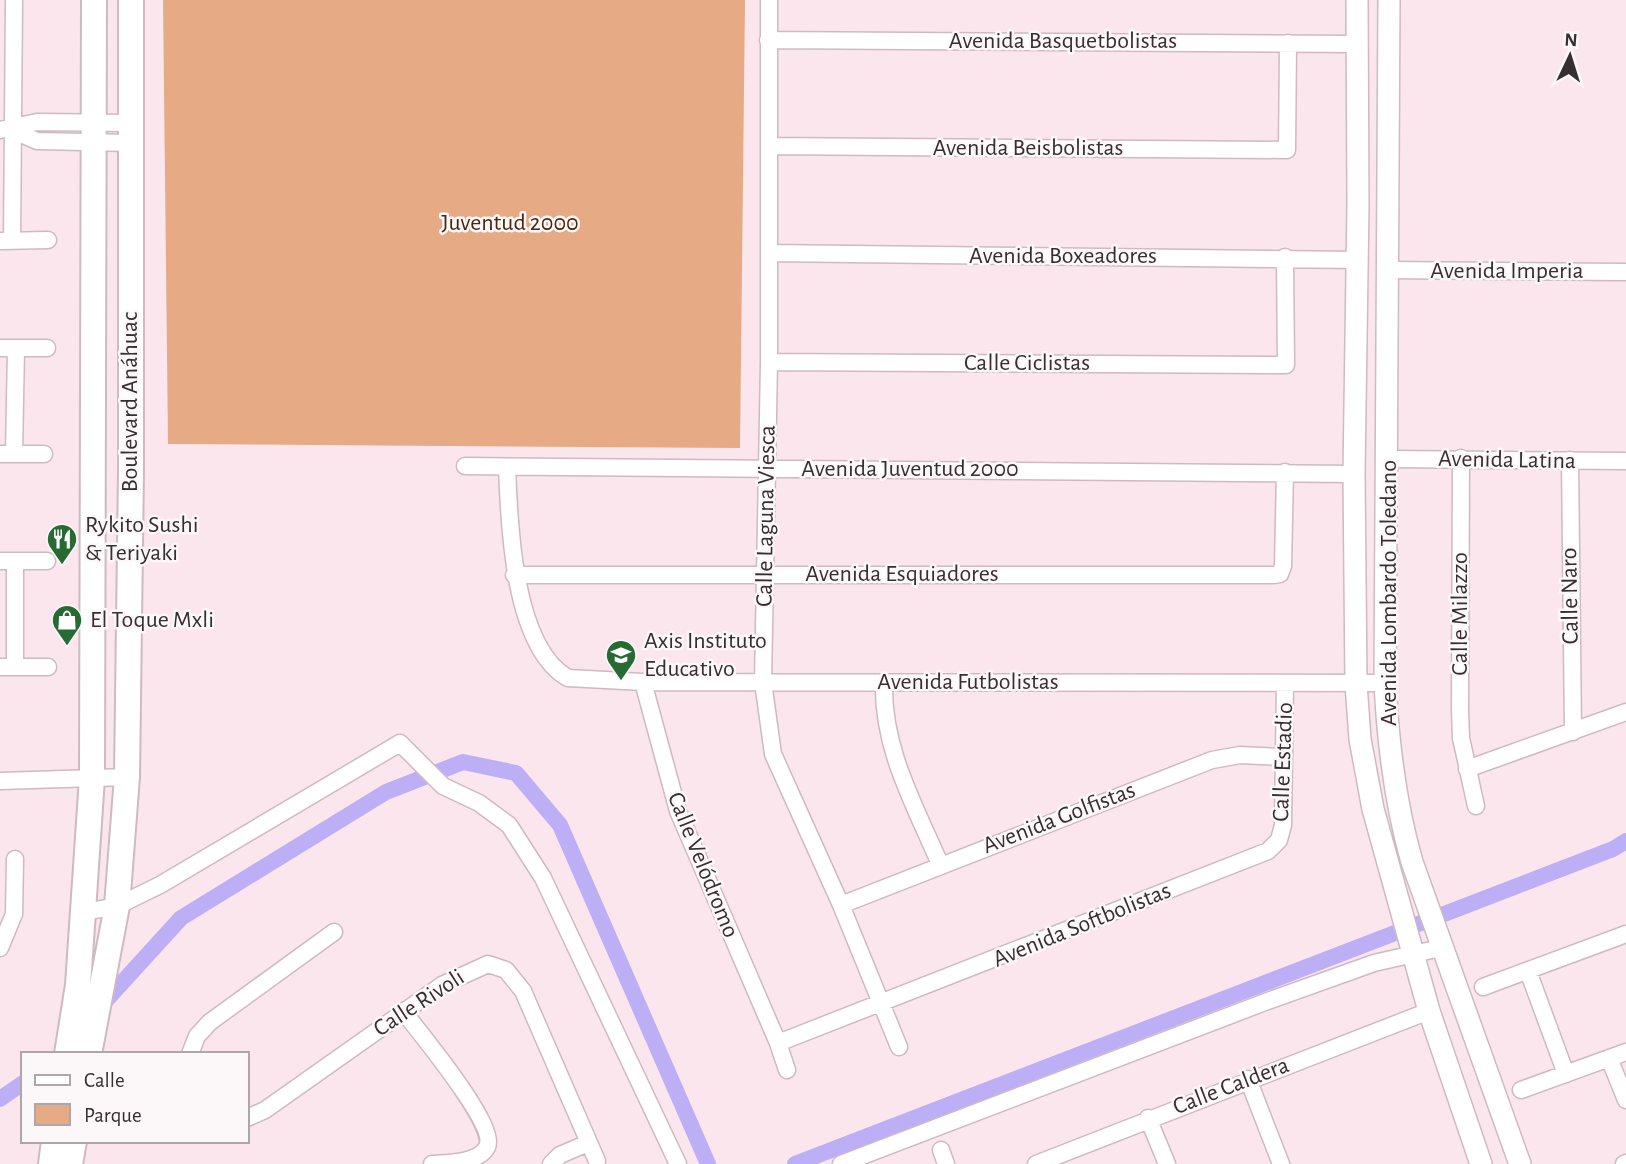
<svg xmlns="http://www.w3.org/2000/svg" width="1626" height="1164" font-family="'Alegreya Sans',sans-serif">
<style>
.green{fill:#e6ab84}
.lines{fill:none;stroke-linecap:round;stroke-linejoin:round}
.canal{stroke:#bdaff6;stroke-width:16}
.minor-casing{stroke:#cebac1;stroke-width:19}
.secondary-casing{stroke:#cebac1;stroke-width:24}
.primary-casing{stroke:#cebac1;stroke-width:28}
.minor{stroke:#fff;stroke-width:16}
.secondary{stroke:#fff;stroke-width:21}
.primary{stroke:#fff;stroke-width:24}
.labels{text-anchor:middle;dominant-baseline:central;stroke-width:5;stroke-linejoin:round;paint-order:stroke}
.street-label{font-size:24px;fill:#362e31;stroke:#fcf8fa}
.park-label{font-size:24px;fill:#49270e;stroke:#fcf8fa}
.poi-label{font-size:24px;fill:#362e31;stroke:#fcf8fa;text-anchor:start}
</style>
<rect width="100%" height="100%" fill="#fbe6ed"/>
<path class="green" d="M163 0H745L740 448 168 444Z"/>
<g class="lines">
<path class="canal" d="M99 1008 181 918 386 792 463 762 516 773 560 825 708 1164
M0 1099 23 1083
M795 1164 1613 849 1626 841"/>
<g class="minor-casing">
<path id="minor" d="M769 0V362L763 682 773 754 841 905 899 1047
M768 40 1357 44
M0 130 37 122 130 123
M12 130 37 141 130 143
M769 146 1287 150 1288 43
M0 241 48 240
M12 241 14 0
M769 253 1358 260
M1388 270 1626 272
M0 348H47
M769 362 1286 365 1285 257
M0 454H44
M14 454 16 348
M1461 458 1460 710 1461 738 1476 806
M1389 459 1626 461
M1570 460 1573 732
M465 466 1354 474
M507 467C509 523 513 647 568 678L643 682 1385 683
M0 561H47
M15 561V667
M514 575H1274L1280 574 1283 566 1285 472
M0 667H48
M643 682 678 811 778 1043 787 1070
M884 682C882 748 914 804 940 864
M1467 769 1626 712
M0 781 127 777
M841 905 1212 760 1240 755 1283 757
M85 912 117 906 160 885 400 743 443 786 479 803 509 825 543 878 678 1164
M0 948 14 914 15 859
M1528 971 1566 1074
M1483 987 1626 934
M403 1011C419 1032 498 1126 487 1147 479 1163 448 1163 432 1164
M778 1043 1268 851 1279 840 1283 825 1285 683
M190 1054 197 1036 210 1022 334 932
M1609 1058 1626 1100
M1248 1079 1281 1164
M1521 1090 1626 1052
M247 1118 265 1110 442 985 488 964 506 970 523 991 597 1161
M1148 1118 1167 1164
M941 1150 946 1164
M551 1164 560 1155 588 1143
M841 1164 1265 1002 1374 963 1440 948
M1036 1164 1429 1011
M1624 1164 1626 1163"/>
</g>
<g class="secondary-casing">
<path id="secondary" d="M1357 0 1358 204 1354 474 1356 684 1360 739 1373 809 1429 1011 1481 1164
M1389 0 1385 683C1388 744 1395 803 1412 862L1520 1164"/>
</g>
<g class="primary-casing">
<path id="primary" d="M67 1054 78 985 92 778 94 0
M89 1054 117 906 127 777 131 470V0
M51 1164 54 1141
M70 1164 74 1141"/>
</g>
<use href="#minor" class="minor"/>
<use href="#secondary" class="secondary"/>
<use href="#primary" class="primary"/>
</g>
<defs>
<g id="restaurant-pin" transform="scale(1.575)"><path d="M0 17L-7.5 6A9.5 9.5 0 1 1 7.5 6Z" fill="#286a34" stroke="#fcf8fa"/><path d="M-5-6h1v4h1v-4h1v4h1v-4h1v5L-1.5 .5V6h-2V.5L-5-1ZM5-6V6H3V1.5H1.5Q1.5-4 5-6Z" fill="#fff"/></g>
<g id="shop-pin" transform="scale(1.575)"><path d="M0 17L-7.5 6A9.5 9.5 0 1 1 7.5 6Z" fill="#286a34" stroke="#fcf8fa"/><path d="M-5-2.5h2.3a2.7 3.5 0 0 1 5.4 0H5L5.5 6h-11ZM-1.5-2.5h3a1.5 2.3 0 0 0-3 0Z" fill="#fff"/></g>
<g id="school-pin" transform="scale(1.575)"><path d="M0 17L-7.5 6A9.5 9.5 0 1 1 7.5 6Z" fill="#286a34" stroke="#fcf8fa"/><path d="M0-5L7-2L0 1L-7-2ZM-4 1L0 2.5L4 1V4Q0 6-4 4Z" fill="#fff"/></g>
</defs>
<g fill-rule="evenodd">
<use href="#restaurant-pin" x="62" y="539"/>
<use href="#shop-pin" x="67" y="620"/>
<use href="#school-pin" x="621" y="655"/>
</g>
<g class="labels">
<g class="street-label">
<text x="1063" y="41">Avenida Basquetbolistas</text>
<text x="1028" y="148">Avenida Beisbolistas</text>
<text x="1063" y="256">Avenida Boxeadores</text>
<text x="1507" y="271">Avenida Imperia</text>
<text x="1027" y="363">Calle Ciclistas</text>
<text transform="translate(130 402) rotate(-90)">Boulevard Anáhuac</text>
<text transform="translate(1507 460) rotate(1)">Avenida Latina</text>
<text x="910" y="469">Avenida Juventud 2000</text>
<text transform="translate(766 516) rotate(-89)">Calle Laguna Viesca</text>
<text x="902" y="574">Avenida Esquiadores</text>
<text transform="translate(1389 593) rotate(-90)">Avenida Lombardo Toledano</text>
<text transform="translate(1570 596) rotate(-91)">Calle Naro</text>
<text transform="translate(1460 614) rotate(-90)">Calle Milazzo</text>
<text x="968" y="682">Avenida Futbolistas</text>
<text transform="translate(1283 762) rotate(-88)">Calle Estadio</text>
<text transform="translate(1059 818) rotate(-21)">Avenida Golfistas</text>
<text transform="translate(703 865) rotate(68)">Calle Velódromo</text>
<text transform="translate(1082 925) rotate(-22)">Avenida Softbolistas</text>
<text transform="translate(419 1003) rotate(-33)">Calle Rivoli</text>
<text transform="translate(1231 1086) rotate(-21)">Calle Caldera</text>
</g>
<g class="park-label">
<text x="510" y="223">Juventud 2000</text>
</g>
<g class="poi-label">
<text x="85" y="525">Rykito Sushi<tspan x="85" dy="28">&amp; Teriyaki</tspan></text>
<text x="90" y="620">El Toque Mxli</text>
<text x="644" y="641">Axis Instituto<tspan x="644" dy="28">Educativo</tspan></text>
</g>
</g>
<rect x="21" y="1052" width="228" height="91" fill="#fcf8fa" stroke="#ada7aa" stroke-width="2"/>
<rect x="35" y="1075" width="35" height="10" fill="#ffffff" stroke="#ada7aa" stroke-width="2"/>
<text x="84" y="1087" font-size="21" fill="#362e31">Calle</text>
<rect x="35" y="1104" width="35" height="21" fill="#e6ab84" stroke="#ada7aa" stroke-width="2"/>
<text x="84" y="1122" font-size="21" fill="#362e31">Parque</text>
<g transform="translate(1570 56) rotate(4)" stroke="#fcf8fa" stroke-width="5" paint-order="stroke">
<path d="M0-5L12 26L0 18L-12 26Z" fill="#362e31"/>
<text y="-10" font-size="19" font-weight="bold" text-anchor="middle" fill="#362e31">N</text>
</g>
</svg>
